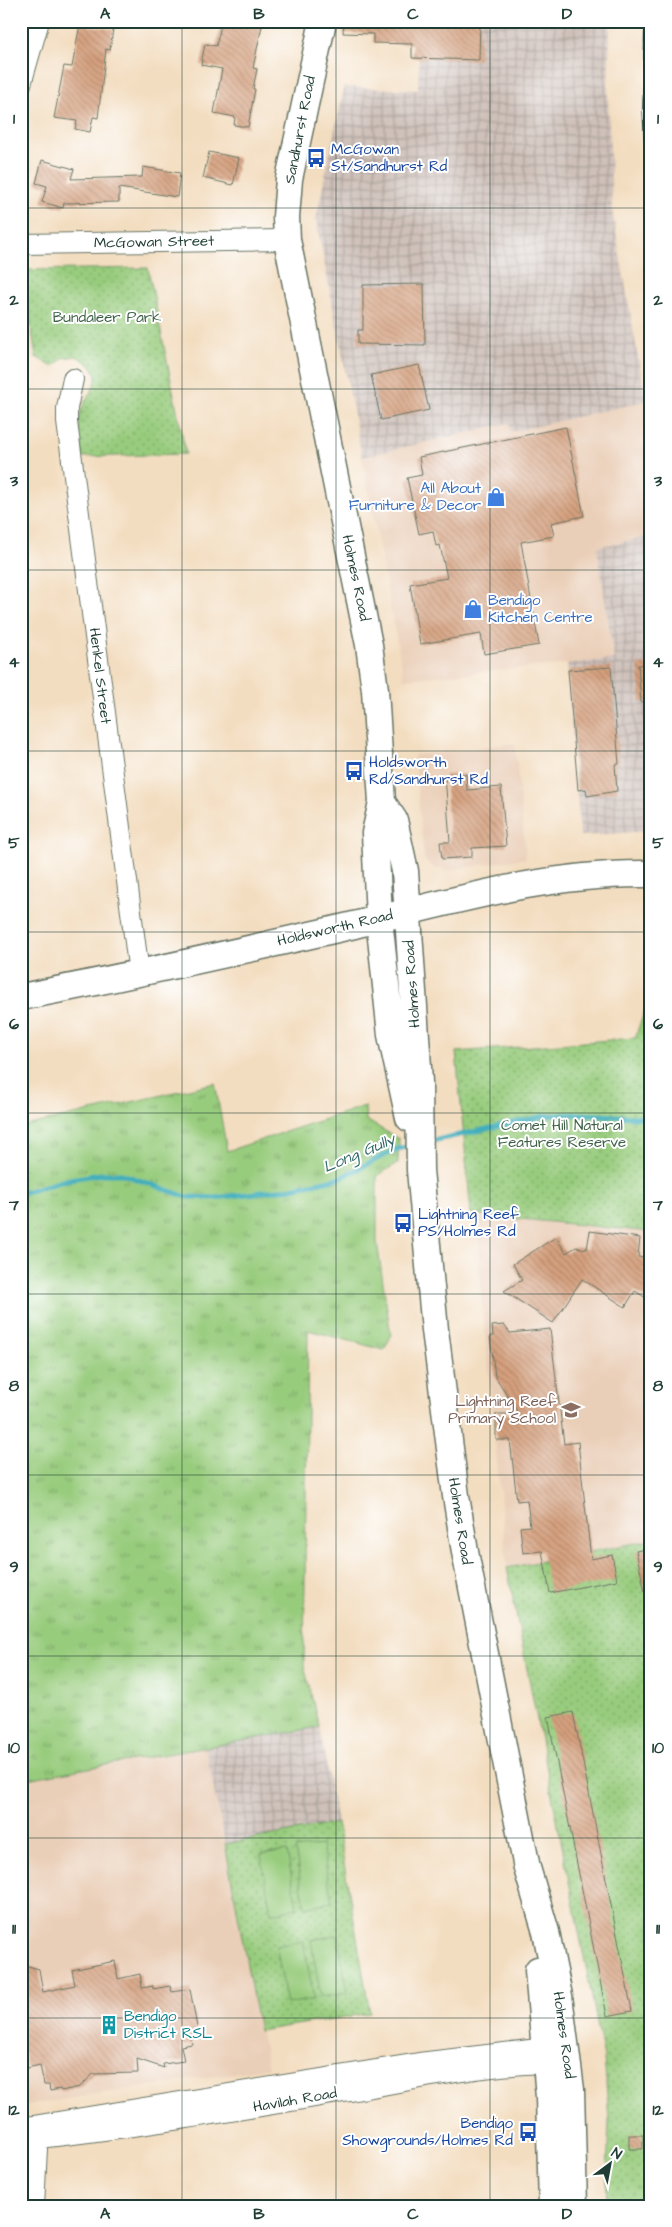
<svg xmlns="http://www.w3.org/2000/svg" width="672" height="2227" font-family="'Architects Daughter',sans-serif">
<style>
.built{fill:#eacfb8}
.industrial{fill:url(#industrial-grid)}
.grass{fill:url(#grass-tufts);stroke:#5c8458}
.park{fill:url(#park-dots);stroke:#5c8458}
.pitch{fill:#98cc7d;stroke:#5c8458}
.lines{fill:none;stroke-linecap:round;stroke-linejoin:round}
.stream{stroke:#40aebd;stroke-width:5}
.building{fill:url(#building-back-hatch)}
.minor-casing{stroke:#697565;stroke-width:22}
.major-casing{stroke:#697565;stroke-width:29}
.minor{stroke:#fff;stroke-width:20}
.major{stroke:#fff;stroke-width:26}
.rail-casing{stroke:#1f3d34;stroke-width:5.5}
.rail{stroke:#fff;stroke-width:4;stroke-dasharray:11;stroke-linecap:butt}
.grid{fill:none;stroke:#1f3d34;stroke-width:1;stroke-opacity:0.55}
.labels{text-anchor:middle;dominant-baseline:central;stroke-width:4;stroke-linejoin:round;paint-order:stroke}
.street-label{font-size:15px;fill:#1f3d34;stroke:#fff}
.transit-label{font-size:15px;fill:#164399;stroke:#fff;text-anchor:start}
.park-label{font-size:15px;fill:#3d6146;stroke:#fff}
.shop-label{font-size:15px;fill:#366cbe;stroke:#fff;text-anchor:end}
.education-label{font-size:15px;fill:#785e54;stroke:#fff;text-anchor:end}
.culture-label{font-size:15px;fill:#0d838f;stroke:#fff;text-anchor:start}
.water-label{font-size:16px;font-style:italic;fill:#2b6564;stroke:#fff}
.neatline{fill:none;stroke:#1f3d34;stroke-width:2}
.grid-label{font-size:16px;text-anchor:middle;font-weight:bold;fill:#1f3d34}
</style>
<defs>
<pattern id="industrial-grid" width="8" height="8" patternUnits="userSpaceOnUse" patternTransform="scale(1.25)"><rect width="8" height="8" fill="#cfc1ba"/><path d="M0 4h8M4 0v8" fill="none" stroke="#a79e98"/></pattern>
<pattern id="grass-tufts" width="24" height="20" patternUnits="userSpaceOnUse" patternTransform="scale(1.25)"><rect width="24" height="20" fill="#98cc7d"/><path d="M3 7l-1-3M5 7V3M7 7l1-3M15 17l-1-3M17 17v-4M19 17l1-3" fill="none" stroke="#7ba767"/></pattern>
<pattern id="park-dots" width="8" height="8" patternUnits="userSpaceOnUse" patternTransform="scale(1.25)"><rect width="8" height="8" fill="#98cc7d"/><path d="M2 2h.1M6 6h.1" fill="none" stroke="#7ba767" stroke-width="1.8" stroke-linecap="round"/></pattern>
<pattern id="building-back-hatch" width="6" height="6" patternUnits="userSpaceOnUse" patternTransform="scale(1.25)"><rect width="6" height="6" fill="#d6a07e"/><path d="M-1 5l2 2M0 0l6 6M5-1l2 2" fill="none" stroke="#ad8468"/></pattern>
</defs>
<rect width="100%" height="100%" fill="#fff"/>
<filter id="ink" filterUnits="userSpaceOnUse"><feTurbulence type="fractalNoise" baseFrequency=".02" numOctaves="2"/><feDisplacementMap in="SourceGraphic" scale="10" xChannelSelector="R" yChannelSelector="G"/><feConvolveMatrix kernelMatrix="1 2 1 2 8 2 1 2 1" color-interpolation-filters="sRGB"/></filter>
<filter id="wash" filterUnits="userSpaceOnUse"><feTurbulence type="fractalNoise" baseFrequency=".0096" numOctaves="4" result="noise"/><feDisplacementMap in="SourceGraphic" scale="20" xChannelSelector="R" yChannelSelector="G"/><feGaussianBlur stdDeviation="1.12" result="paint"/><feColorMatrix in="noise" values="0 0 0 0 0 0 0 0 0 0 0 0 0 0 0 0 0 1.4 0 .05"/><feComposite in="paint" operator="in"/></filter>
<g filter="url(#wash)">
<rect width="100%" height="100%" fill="#f3ddc0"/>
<path class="built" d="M646 401 651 419V536L597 547 614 660 404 679 362 457 510 423 511 432Z
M515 743 526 858 445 871 440 867 437 870 424 860 414 755Z
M480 1217 651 1224V1540L507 1568 480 1280 478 1222Z
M205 1747 268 2068 21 2106V1780Z"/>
<path class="industrial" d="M413 21H610L608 93 612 210 646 401 511 432 509 423 362 457 316 219 344 87 418 90 419 58H412Z
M651 536V831L580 836 567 664 614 659 597 547Z
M319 1727 337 1823 225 1844 205 1747Z"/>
<path class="grass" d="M215 1083 227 1151 365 1106 366 1120 399 1139 398 1163 377 1176V1242L391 1336 384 1350 308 1330 304 1665 319 1727 21 1780V1127Z"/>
<path class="park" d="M148 268 186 454 82 457C81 444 76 428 80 414 86 390 115 376 76 356L63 358 53 367 36 357 24 278 21 275V270Z
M651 992V1232L471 1214 456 1052 635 1038Z
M651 1540V2206H606L609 2119 604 2058 507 1568Z
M337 1823 370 2013 259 2031 225 1844Z"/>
<path class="pitch" d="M322 1845 332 1902 305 1907 295 1849Z
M287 1851 297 1908 271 1913 261 1855Z
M337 1935 348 1993 321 1997 311 1940Z
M303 1941 314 1999 287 2004 276 1946Z"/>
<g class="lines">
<path class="stream" d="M428 1142 545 1116 580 1114 651 1118
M21 1193 70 1179 101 1174H122L187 1197 215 1198 287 1189 340 1178 395 1150 413 1145"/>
</g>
<g id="blocks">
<path class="building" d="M222 21H263L253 68 257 69 253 89H255L248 127 234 125 235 117 214 113 222 69 201 65 205 44 216 46Z
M344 21H480L479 60 412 58V44L373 43V34L343 33Z
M80 24 113 29 110 50 106 49 98 118 93 117 90 132 75 129 77 121 54 118 64 66 72 67Z
M209 152 239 158 233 185 203 178Z
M42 160 74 169 71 179 142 177 143 167 180 173 177 197 119 188V202L64 203 63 208 42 202 47 186 36 183Z
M424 284 425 345 358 344V330H363V285Z
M419 365 429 410 381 420 371 375Z
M566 427 584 516 551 523 554 536 521 542 539 645 484 654 481 634 420 644 410 584 447 578 440 545 436 546 433 531 419 534 407 478 422 475 419 457Z
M651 664V702H641L638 665Z
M611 667 619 764H615L617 791 587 796 586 789 578 790 568 670Z
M466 774 467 790 501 787 506 846 472 848V857L442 859 440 842H450L445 775Z
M590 1231 640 1238 638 1257 651 1259V1301L635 1291 625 1307 582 1279 553 1323 504 1291 522 1280 513 1264 556 1237 566 1253 576 1247 587 1249Z
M504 1325 510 1333 550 1329 564 1444 578 1442 591 1559 612 1555 617 1580 550 1593 542 1551 523 1553 520 1527 530 1526 527 1500 517 1501 510 1440H496V1414H519L495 1376 490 1336H493L492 1326Z
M651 1548V1591L645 1592 636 1551Z
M573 1712 632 2011 607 2016 548 1717Z
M115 1961 118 1979 140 1974 142 1988 153 1986V1989L170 1986 172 1992 190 1989 197 2027 191 2039 192 2044 181 2046 184 2061 163 2064 164 2068 137 2059 138 2073 93 2074 80 2087 61 2091 60 2089 50 2091 49 2085H44L40 2065 27 2068 21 2043V1964L39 1969 43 1992 75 1985 72 1970Z
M629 2135H643V2149H629Z"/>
</g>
</g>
<g filter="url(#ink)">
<use href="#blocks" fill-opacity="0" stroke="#697565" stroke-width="1"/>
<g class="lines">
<g class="minor-casing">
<path id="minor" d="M21 84 39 21
M21 244 287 240
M73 379 67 408V422L139 973
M21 2128 419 2063 546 2048
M21 2140C129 2129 237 2110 344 2092 411 2080 478 2065 546 2063
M34 2206 37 2149 34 2126"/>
</g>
<g class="major-casing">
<path id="major" d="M323 21 289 179 286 217 287 240 369 645 375 690 382 802 375 833 379 918 391 1035 409 1118
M382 802 394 820 405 871 419 1082 420 1170 435 1330 456 1496 465 1552 527 1868 546 1932 559 1996 571 2090 574 2206
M21 997C131 976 241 951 350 926 449 902 548 872 651 874
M538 1970 549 2097 552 2206"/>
</g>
<use href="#minor" class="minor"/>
<use href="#major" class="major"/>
<g class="rail-casing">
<path id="rail" d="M647 21 645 109 651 227"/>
</g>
<use href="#rail" class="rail"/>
</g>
</g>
<path class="grid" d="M182 21V2206M336 21V2206M490 21V2206M21 208H651M21 389H651M21 570H651M21 751H651M21 932H651M21 1113H651M21 1294H651M21 1475H651M21 1656H651M21 1838H651M21 2018H651"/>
<defs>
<g id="bus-bare" transform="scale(1.5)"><path d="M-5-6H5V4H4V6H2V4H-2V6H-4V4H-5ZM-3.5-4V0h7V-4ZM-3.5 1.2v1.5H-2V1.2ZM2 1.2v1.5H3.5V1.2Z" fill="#1a4fb4" stroke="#fff" stroke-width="2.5" paint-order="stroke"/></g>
<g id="shop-bare" transform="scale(1.5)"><path d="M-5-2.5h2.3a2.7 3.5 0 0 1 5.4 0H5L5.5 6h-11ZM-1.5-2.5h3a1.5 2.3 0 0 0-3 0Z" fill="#3f7fe0" stroke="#fff" stroke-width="2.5" paint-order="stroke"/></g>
<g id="school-bare" transform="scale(1.5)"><path d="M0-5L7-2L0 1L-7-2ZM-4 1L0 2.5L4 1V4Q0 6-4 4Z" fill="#8d6e63" stroke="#fff" stroke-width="2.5" paint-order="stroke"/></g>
<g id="building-bare" transform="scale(1.5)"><path d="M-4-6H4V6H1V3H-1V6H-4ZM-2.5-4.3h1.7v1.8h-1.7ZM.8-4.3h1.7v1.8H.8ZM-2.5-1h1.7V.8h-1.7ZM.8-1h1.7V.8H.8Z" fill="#0f9aa8" stroke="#fff" stroke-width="2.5" paint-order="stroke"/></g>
</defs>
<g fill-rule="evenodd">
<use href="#bus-bare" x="316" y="158"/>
<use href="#shop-bare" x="496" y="497"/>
<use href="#shop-bare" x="473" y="609"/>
<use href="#bus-bare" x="354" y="771"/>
<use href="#bus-bare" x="403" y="1223"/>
<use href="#school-bare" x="571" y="1410"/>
<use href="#building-bare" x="109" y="2025"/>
<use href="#bus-bare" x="528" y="2132"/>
</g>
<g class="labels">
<g class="street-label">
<text transform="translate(300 130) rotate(-79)">Sandhurst Road</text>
<text transform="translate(154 242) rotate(-1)">McGowan Street</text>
<text transform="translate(356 578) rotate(78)">Holmes Road</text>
<text transform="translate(100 676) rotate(83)">Henkel Street</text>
<text transform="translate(335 928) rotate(-13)">Holdsworth Road</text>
<text transform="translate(412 984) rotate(-94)">Holmes Road</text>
<text transform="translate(460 1521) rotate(81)">Holmes Road</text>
<text transform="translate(564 2035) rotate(82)">Holmes Road</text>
<text transform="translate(295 2100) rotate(-10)">Havilah Road</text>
</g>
<g class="transit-label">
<text x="331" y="149">McGowan<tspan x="331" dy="17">St/Sandhurst Rd</tspan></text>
<text x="369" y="762">Holdsworth<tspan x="369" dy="17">Rd/Sandhurst Rd</tspan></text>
<text x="418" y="1214">Lightning Reef<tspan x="418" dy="17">PS/Holmes Rd</tspan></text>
<text x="513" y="2123" text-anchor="end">Bendigo<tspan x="513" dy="17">Showgrounds/Holmes Rd</tspan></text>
</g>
<g class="park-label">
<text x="107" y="317">Bundaleer Park</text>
<text x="562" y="1125">Comet Hill Natural<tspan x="562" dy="17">Features Reserve</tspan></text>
</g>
<g class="shop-label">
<text x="481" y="488">All About<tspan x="481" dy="17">Furniture &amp; Decor</tspan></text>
<text x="488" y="600" text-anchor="start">Bendigo<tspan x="488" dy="17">Kitchen Centre</tspan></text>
</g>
<g class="education-label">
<text x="556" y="1401">Lightning Reef<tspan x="556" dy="17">Primary School</tspan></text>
</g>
<g class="culture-label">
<text x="124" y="2016">Bendigo<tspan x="124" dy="17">District RSL</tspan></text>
</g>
<g class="water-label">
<text transform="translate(359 1153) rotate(-23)">Long Gully</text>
</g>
</g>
<rect width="672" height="2227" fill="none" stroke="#fff" stroke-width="55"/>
<g transform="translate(610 2164) rotate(32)" stroke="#ffffff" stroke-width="4" paint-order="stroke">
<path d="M0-4L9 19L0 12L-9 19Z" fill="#1f3d34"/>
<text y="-8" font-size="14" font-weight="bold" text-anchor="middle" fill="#1f3d34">N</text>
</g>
<rect x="28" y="28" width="616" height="2172" class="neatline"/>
<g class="grid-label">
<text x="105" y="19">A</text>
<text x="259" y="19">B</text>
<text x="413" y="19">C</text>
<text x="567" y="19">D</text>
<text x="14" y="124">1</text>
<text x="658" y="124">1</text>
<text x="14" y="305">2</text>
<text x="658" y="305">2</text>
<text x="14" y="486">3</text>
<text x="658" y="486">3</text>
<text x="14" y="667">4</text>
<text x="658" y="667">4</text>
<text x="14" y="848">5</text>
<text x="658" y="848">5</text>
<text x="14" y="1029">6</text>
<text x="658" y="1029">6</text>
<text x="14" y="1210">7</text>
<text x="658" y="1210">7</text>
<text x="14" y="1391">8</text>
<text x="658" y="1391">8</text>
<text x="14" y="1572">9</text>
<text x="658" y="1572">9</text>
<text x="14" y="1753">10</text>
<text x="658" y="1753">10</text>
<text x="14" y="1934">11</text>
<text x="658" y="1934">11</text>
<text x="14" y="2115">12</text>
<text x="658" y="2115">12</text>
<text x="105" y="2219">A</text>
<text x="259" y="2219">B</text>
<text x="413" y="2219">C</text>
<text x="567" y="2219">D</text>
</g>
</svg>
